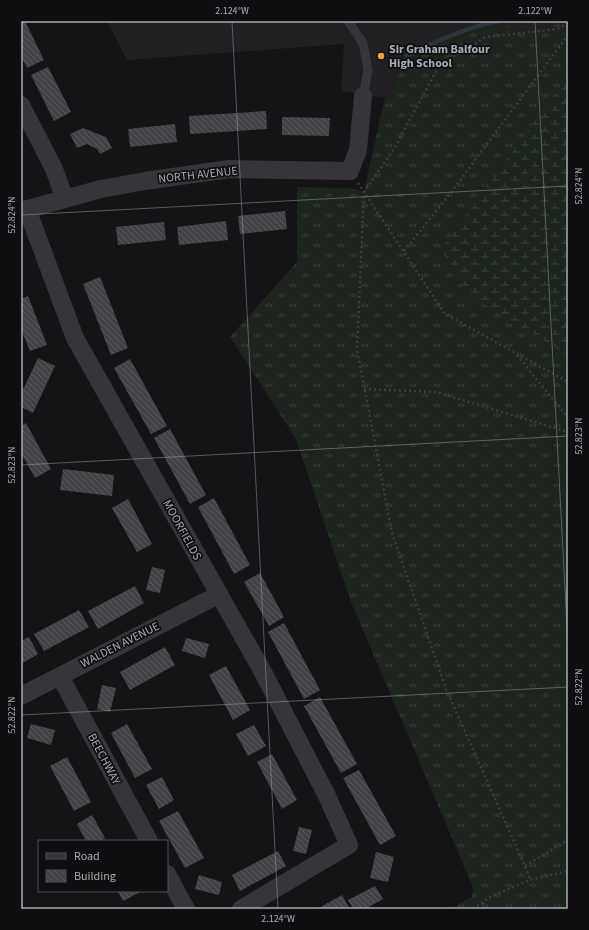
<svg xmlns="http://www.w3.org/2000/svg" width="589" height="930" font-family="'Source Sans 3',sans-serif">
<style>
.built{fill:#202023}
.grass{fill:url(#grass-tufts)}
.wetland{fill:url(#wetland-marsh)}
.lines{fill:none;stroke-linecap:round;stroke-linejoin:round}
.stream{stroke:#2a343a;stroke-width:4.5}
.building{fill:url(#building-back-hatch)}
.path{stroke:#3b3d42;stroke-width:2.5;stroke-dasharray:2 3;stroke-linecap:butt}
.service{stroke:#35363b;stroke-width:9}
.minor{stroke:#35363b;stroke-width:18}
.ticks{fill:none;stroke:#a6acb6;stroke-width:1;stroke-opacity:0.45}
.poi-dot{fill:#f1a631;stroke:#0f0f11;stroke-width:1.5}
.labels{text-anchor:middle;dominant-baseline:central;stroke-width:3.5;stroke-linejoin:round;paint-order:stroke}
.poi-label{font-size:12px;font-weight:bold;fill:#a6acb6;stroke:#0f0f11;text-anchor:start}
.street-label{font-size:12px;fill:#a6acb6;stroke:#0f0f11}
.neatline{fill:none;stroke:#a6acb6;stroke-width:1.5}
.ticks-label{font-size:10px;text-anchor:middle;fill:#a6acb6}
</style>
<defs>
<pattern id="grass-tufts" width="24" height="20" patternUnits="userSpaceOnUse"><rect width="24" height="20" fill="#1c241d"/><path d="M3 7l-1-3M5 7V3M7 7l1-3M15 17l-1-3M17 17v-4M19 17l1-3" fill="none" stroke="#3a413c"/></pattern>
<pattern id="wetland-marsh" width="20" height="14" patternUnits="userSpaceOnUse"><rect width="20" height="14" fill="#1c241d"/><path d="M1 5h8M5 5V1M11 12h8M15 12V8" fill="none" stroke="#3a413c"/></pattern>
<pattern id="building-back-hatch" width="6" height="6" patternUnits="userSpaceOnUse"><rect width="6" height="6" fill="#404246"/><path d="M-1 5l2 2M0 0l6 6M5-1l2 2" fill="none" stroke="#595b5e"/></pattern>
</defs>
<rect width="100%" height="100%" fill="#141416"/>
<path class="built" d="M107 21H564L545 28 526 31 498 23 402 67 388 98 341 91 344 44 127 60Z"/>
<path class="grass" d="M564 21H568V909H450L472 897 473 887 351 602 296 439 230 337 297 262V187L348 188 364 191 385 97H389L402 67 425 51 465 35 498 23 526 31 545 28Z"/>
<path class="wetland" d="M568 76V355L466 293 441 249Z"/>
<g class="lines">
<path class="stream" d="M406 56C436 42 466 27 499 21"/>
</g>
<path class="building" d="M21 21H25L44 60 27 68 21 56Z
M48 67 71 112 54 121 31 75Z
M266 111 267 129 190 134 189 116Z
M282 117 330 118 329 136 282 135Z
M175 124 177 142 130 147 128 129Z
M83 128 106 137 112 148 100 154 97 149 87 144 77 148 70 134Z
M285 211 287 229 240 234 238 216Z
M226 221 228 240 179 245 177 227Z
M164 222 166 240 118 245 116 227Z
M100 277 128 348 111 355 83 284Z
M28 296 47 345 30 351 21 329V299Z
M38 358 55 366 33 413 21 407V394Z
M130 359 167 426 151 434 114 368Z
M26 423 51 469 35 478 21 453V426Z
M170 429 206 495 190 504 154 438Z
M63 469 114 475 112 496 60 490Z
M214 498 250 565 234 574 198 507Z
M128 499 152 544 137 552 112 508Z
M152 567 165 570 160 593 146 590Z
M260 573 284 617 269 626 244 582Z
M135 586 144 603 98 629 88 611Z
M79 610 89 627 44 651 34 634Z
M284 623 320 690 304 699 268 632Z
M29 637 38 654 21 664V641Z
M186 638 209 644 205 658 182 651Z
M165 647 175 665 130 690 120 672Z
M226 666 250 710 233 720 209 675Z
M102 685 116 688 110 712 97 709Z
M320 697 357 764 341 773 304 706Z
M31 724 55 730 51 745 27 738Z
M127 724 152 769 135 778 111 733Z
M254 725 266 746 248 756 236 734Z
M272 754 297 800 282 809 257 762Z
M67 757 91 802 74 811 50 766Z
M359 770 396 836 380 845 343 778Z
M162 777 174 800 159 809 146 785Z
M178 811 204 858 185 868 159 821Z
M92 815 105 838 100 841H86L77 824Z
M299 827 312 830 306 854 293 851Z
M278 851 286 866 240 891 232 875Z
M376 852 394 857 388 882 370 878Z
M199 875 222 882 219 895 195 889Z
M375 886 383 899 365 909H353L348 900Z
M118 891H142L123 901Z
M342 895 350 909H317Z"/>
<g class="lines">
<path class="path" d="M568 23 557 29 486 37 440 64 394 149 364 192 445 314 568 382
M358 183 364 192 357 349 392 533 446 689 525 866 530 880
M404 251 450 194 568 35
M517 355 568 418
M364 389 436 392 568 432
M525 866 568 840
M482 903 487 909
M473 909 490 897 530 880 568 871"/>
<path class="service" d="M348 21 363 43 368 70 363 96"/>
<path class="minor" d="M21 105 54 169 65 199
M27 209 75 338 264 674 327 796 349 845 241 909
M21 211 101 189 145 181 229 169 350 171 358 150 363 96
M60 676 149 841
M21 696 218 595
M167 874 186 909"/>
</g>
<path class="ticks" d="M232 21 278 909M535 21 568 646M21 215 568 186M21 465 568 436M21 715 568 687"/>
<circle class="poi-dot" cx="381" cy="56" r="4"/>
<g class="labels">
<g class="poi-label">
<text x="389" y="49">Sir Graham Balfour<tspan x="389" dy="14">High School</tspan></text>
</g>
<g class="street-label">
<text transform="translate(198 175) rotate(-6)">NORTH AVENUE</text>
<text transform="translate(182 530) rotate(61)">MOORFIELDS</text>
<text transform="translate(120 645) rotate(-27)">WALDEN AVENUE</text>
<text transform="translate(104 759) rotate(62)">BEECHWAY</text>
</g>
</g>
<rect width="589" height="930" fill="none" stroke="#0f0f11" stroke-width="44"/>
<rect x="38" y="840" width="130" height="52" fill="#0f0f11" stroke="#4b4e53"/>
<rect x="46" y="853" width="20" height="6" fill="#35363b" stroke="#4b4e53"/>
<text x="74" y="860" font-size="12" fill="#a6acb6">Road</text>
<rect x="46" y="870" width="20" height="12" fill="url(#building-back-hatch)" stroke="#4b4e53"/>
<text x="74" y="880" font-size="12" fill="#a6acb6">Building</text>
<rect x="22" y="22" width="545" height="886" class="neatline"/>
<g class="ticks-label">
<text x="232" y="14">2.124°W</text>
<text x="535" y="14">2.122°W</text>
<text transform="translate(578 186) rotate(-90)" y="4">52.824°N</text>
<text transform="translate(11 215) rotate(-90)" y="4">52.824°N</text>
<text transform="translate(578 436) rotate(-90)" y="4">52.823°N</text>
<text transform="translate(11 465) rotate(-90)" y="4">52.823°N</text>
<text transform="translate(578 687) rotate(-90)" y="4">52.822°N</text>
<text transform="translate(11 715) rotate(-90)" y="4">52.822°N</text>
<text x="278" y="922">2.124°W</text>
</g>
</svg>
